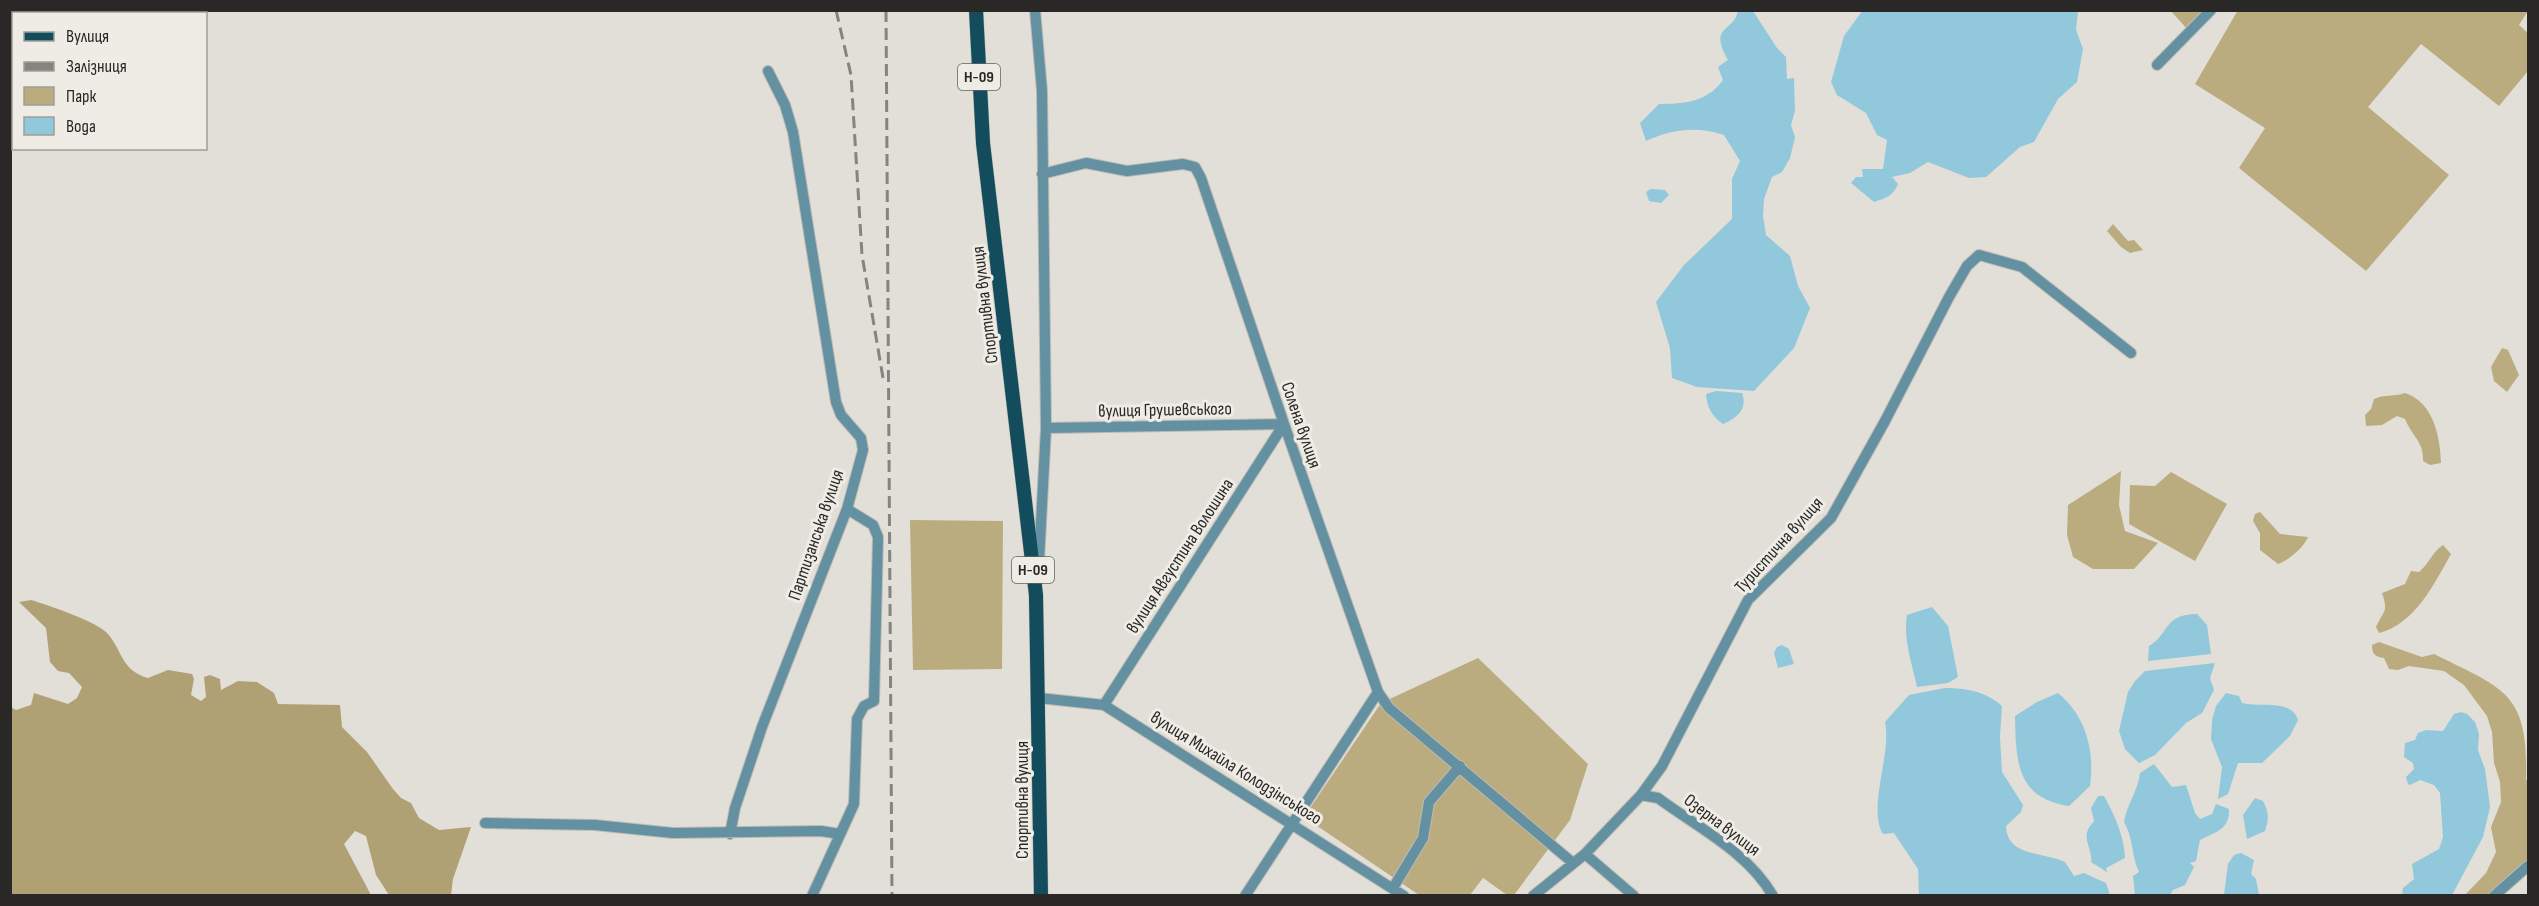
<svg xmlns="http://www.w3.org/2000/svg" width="2539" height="906" font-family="'Sofia Sans Condensed',sans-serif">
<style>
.green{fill:#bbac80}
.forest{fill:#b0a175}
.water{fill:#91c8db}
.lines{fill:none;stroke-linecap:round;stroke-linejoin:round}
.minor-casing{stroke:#bcbab4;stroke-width:12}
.major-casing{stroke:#bcbab4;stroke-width:15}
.minor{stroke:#6391a1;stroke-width:10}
.major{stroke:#134c5c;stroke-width:14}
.rail{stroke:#85847f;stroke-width:3;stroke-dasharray:12 6;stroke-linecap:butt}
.labels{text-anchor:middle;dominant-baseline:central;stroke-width:6;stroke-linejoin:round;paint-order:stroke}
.shield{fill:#eeece5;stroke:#64635f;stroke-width:1.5}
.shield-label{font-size:16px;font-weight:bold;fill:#292826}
.street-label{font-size:18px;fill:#292826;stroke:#eeece5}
</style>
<rect width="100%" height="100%" fill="#e1dfd8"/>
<path class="green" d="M2238 10 2528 11 2519 25 2528 33V71L2499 106 2421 44 2368 107 2449 175 2366 271 2239 168 2265 128 2195 84Z
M2171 11H2206L2187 29Z
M2113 224 2128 241 2134 240 2143 250 2130 253 2121 247 2107 231Z
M2502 348 2508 350 2519 375 2507 392 2494 381 2491 367Z
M2405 393C2433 402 2440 435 2441 463L2430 465 2423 461C2424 442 2412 436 2405 419L2397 416 2382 425 2366 426 2365 415 2371 409 2374 399C2384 394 2394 397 2405 393Z
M2121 471 2119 505 2125 531 2158 543 2134 569H2093L2073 557 2067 535 2068 505Z
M2171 472 2227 504 2195 561 2129 524 2130 485 2155 486Z
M2260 512 2280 534 2308 537C2304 547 2289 560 2278 564L2260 550V533L2253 521 2255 514Z
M910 520 1003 521 1002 669 913 670Z
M2443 545 2451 554C2434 584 2415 624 2379 633L2376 627C2383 610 2389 613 2382 593L2405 584 2411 571 2419 572C2429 564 2432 552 2443 545Z
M2379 642 2422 657 2434 654C2504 689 2529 692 2526 780H2528V859L2490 895H2465L2486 873 2496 852 2491 827 2501 802 2500 782 2494 763 2492 732 2487 716 2464 685 2444 671 2409 666 2398 670 2389 669 2384 658C2375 657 2372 654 2372 645Z
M1478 658 1588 764 1570 820 1514 895H1507L1483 878 1470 895H1419L1304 817 1381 703Z"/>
<path class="forest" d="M31 600C48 605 98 622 108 634 123 652 121 670 148 678L168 670 192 674 194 679 191 695 201 701 206 697 204 677 210 675 220 679 221 690 238 681 257 682 274 693 278 704 340 705 342 727 367 752 393 789 401 798 411 803 419 818 439 830 471 827 453 879 451 895H389L376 875 366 836 355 831 344 844 371 895H11V707L16 710 31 705 34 693 68 704 77 698 82 687 69 673 58 671 50 662 46 628 19 602Z"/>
<path class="water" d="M1863 10 2078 11 2076 30 2083 49 2077 82 2058 99 2034 142 2020 147 1986 177 1969 178 1928 162 1910 173 1892 177 1898 184C1893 196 1886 198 1874 202L1851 183 1856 177H1863L1862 169H1883L1887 140 1877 135 1866 113 1837 95 1831 82 1844 36Z
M1738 11H1753L1777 48 1786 57 1787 79 1794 78 1795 111 1791 125 1795 137 1790 158 1782 172 1772 177 1764 199 1763 216 1766 235 1790 256 1798 286 1810 308 1794 348 1754 391 1697 387 1672 378 1670 348 1656 302 1684 265 1732 219V179L1740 161 1724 135C1698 126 1671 129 1646 141L1640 123 1659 104C1685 104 1707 102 1723 80L1718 67 1728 60C1708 25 1733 33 1738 11Z
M1651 189 1665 190 1669 195 1661 203 1649 201 1646 192Z
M1716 391 1742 393C1748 409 1737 418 1723 424 1712 416 1707 408 1706 394Z
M1932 607 1948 626 1958 677 1948 683 1917 687C1912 663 1903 640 1907 615Z
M2197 614 2207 625 2211 654 2148 661 2149 646C2169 635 2163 614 2197 614Z
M1782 645 1789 649 1794 664 1778 668 1774 653 1777 647Z
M2215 663 2210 678 2214 690 2202 713 2186 723 2155 755 2139 763 2125 749 2119 731 2128 692 2135 681 2145 671Z
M1945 688C1966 688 1987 692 2002 706L2000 737 2002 772 2023 805 2021 812 2006 826C2007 857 2044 852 2065 862L2074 876 2084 873 2106 883 2110 895H1919L1918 869 1894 833 1883 834C1867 808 1892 754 1885 722L1909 695Z
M2058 693C2086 716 2095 751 2090 786L2069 806C2016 798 2016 761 2015 716L2037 702Z
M2226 693 2239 696 2242 703C2260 708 2291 698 2298 720L2290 736 2262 763H2238L2228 794 2218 799 2222 767 2211 739 2212 720 2216 706Z
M2461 712 2467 714 2475 722 2479 734 2478 750 2485 769 2490 807 2483 837 2452 895H2402L2403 888 2414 879 2412 864 2439 849 2443 837 2440 793 2434 785 2420 780 2410 785 2408 784 2406 777 2414 769 2413 763 2404 757 2405 743 2415 740 2418 733 2426 730 2443 731 2454 714Z
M2154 764 2172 787 2186 785 2195 813 2200 819 2212 814 2216 804 2229 809C2230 829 2216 832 2200 840L2196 861 2190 863 2194 867 2185 885 2173 890 2170 895H2135L2133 876 2139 872C2131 854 2134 840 2124 822 2127 804 2138 791 2140 773Z
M2098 796H2104C2115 816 2124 836 2125 858L2106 868 2107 872 2091 862C2093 852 2083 839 2088 830 2089 826 2092 824 2094 821L2091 808Z
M2255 798 2263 801C2269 812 2269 819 2265 831L2247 839 2243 815Z
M2241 853 2254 860 2251 874 2256 879 2259 895H2224L2228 864 2234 855Z"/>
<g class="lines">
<g class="minor-casing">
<path id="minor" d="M1035 10 1042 91 1046 428 1038 580
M2157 65 2211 10
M1042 174 1086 163 1127 171 1183 164 1195 167 1201 178 1284 424 1378 692 1245 896
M1046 428 1284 424
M1378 692 1389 708 1573 863
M1039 698 1104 705 1404 896
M1104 705 1284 424
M1641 795 1658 798C1697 827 1748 852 1773 896
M485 823 595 825 673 833 821 831 840 834
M730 834 735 808 762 727 847 509 863 450 861 438 841 415 836 402 793 132 785 105 768 71
M1585 854 1634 896
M1393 888 1423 838 1429 802 1460 766
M812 896 854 804 857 719 864 706 874 701 878 537 873 525 847 509
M1533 896 1585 854 1641 795 1662 766 1748 600 1831 518 1885 421 1949 297 1967 266 1979 255 2022 267 2131 353
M2494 896 2528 866"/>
</g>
<g class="major-casing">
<path id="major" d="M976 10 983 143 1036 595 1041 896"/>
</g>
<use href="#minor" class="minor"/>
<use href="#major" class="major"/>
<path class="rail" d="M836 10 851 75 862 255 883 378
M886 10 892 896"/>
</g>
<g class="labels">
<g class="shield">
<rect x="958" y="64" width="42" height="26" rx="4.5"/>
<rect x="1012" y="557" width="42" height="26" rx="4.5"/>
</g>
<g class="shield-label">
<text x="979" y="77">Н-09</text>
<text x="1033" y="570">Н-09</text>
</g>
<g class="street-label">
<text transform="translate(985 305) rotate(-97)">Спортивна вулиця</text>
<text transform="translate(1165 410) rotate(-1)">вулиця Грушевського</text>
<text transform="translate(1301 425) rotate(71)">Солена вулиця</text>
<text transform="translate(816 535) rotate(-71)">Партизанська вулиця</text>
<text transform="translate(1779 545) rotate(-48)">Туристична вулиця</text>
<text transform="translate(1180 556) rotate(-57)">вулиця Августина Волошина</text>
<text transform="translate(1236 768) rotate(32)">вулиця Михайла Колодзінського</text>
<text transform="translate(1022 800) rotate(-90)">Спортивна вулиця</text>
<text transform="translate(1722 825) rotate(37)">Озерна вулиця</text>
</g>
</g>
<rect width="2539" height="906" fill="none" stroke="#292826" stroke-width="24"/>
<rect x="12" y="12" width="195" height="138" fill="#eeece5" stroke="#9f9e99" stroke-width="1.5"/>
<rect x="24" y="32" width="30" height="9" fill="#134c5c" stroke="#9f9e99" stroke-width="1.5"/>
<text x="66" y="42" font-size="18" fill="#292826">Вулиця</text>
<rect x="24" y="62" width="30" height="9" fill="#85847f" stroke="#9f9e99" stroke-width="1.5"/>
<text x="66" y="72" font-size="18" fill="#292826">Залізниця</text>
<rect x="24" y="87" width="30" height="18" fill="#bbac80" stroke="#9f9e99" stroke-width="1.5"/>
<text x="66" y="102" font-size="18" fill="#292826">Парк</text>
<rect x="24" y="117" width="30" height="18" fill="#91c8db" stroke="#9f9e99" stroke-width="1.5"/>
<text x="66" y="132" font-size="18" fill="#292826">Вода</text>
</svg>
